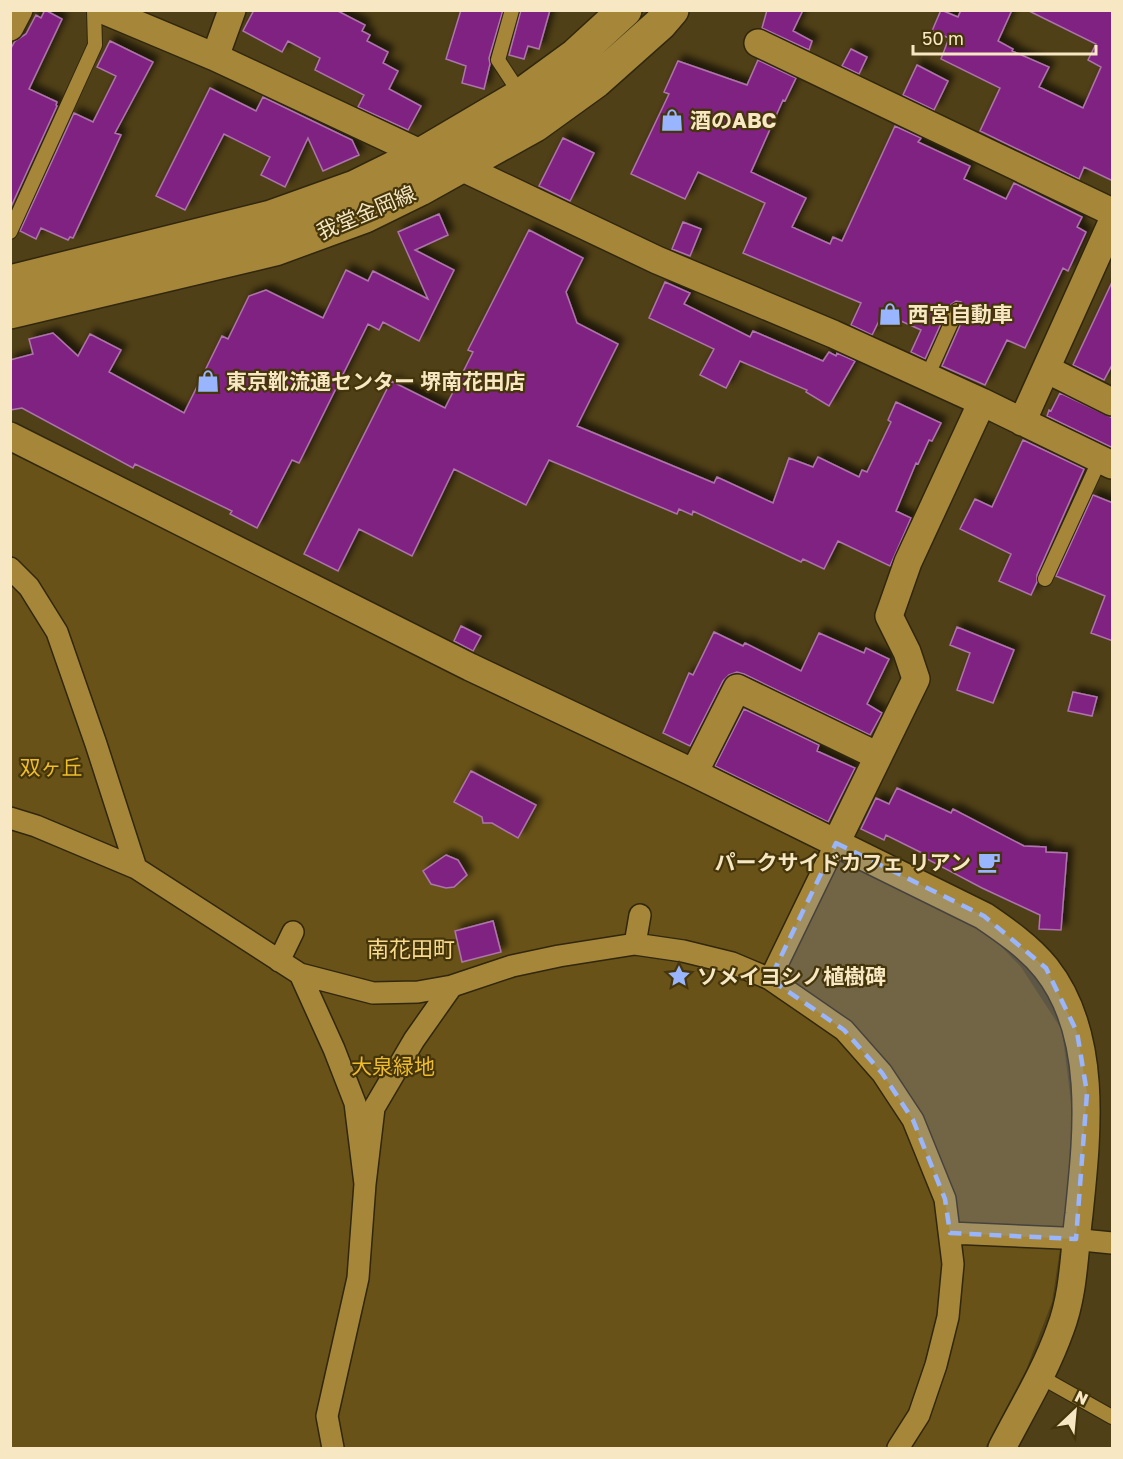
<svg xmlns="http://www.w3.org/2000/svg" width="1123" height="1459" font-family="'Golos Text','Noto Sans JP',sans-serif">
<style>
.green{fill:#685218}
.building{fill:#802381;stroke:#ad75ac;stroke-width:1.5;filter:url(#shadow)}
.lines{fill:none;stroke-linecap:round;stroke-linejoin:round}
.service-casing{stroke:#31270f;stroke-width:16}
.pedestrian-casing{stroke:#31270f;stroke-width:24}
.minor-casing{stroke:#31270f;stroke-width:30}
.secondary-casing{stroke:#31270f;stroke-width:36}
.service{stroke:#a6873a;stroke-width:14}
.pedestrian{stroke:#a6873a;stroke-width:21}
.minor{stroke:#a6873a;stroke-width:27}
.secondary{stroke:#a6873a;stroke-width:33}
.marked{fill:#99b5fd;fill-opacity:0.2;stroke:#99b5fd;stroke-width:4.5;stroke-dasharray:12 8;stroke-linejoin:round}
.labels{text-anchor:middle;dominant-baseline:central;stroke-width:4.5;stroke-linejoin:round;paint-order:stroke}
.poi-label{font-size:21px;font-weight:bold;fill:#f7e7c2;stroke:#45350b;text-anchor:start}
.street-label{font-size:21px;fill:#f7e7c2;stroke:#45350b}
.park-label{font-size:21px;fill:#efbc2a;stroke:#45350b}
.neighbourhood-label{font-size:22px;fill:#f9d98c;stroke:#45350b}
</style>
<defs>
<filter id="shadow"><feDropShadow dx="5.5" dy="-5.5" stdDeviation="3" flood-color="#0009"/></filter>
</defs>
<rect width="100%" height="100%" fill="#504017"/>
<path class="green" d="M10 449 820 849 991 936 1021 967 1062 1030 1070 1094 1073 1128 1067 1203 1052 1302 1026 1370 985 1448H11Z"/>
<path class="building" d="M45 10 62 19 29 89 57 102 56 105 57 106 10 209V50L15 41 26 34 36 15 41 18Z
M254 10H336L365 25 362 31 370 35 367 41 388 52 383 63 398 71 389 89 421 106 408 130 358 107 364 95 315 70 320 58 288 41 282 52 243 31Z
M461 10H503L489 58 490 64 484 89 462 83 466 66 446 59Z
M521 10H550L539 49 528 46 524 59 509 55Z
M767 10H803L793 31 812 41 809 50 762 28Z
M941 10 958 17 961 10H1012L998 41 1013 49 1012 51 1049 67 1039 87 1083 108 1101 67 1088 60 1096 44 1027 10H1113V181L1084 167 1079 179 980 131 1000 88 941 59 949 38 932 31Z
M110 41 153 62 115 133 121 135 73 238 70 237 68 240 41 228 36 239 20 231 74 113 93 122 116 76 97 67Z
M851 49 867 57 859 74 842 66Z
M758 60 796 78 785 101 783 100 751 172 806 198 792 227 830 244 833 237 842 241 895 126 921 138 918 142 970 166 964 179 1006 199 1014 183 1082 217 1077 227 1086 232 1068 271 1063 268 1025 348 1007 340 985 385 942 366 965 314 966 309 961 302 956 301 949 306 925 359 911 352 921 330 883 313 872 335 851 325 861 303 743 253 765 203 698 172 685 199 631 174 669 94 664 92 678 61 747 85Z
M917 65 948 81 934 110 903 95Z
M210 88 256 111 263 97 352 140 359 155 323 171 308 138 285 187 261 175 270 157 224 134 185 210 156 196Z
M563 138 594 153 570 201 539 186Z
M439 214 448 235 415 250 454 270 419 341 383 322 379 330 368 324 299 463 292 460 257 528 230 514 232 511 135 464 133 468 22 408 10 410V360L33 354 29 339 53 333 78 356 90 334 121 350 109 372 184 413 222 336 228 339 249 296 266 290 323 318 346 270 368 281 373 271 428 299 398 232Z
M683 222 701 229 690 256 672 249Z
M529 230 583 258 566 292 577 323 618 344 577 426 714 483 717 477 773 503 789 458 813 467 818 457 859 477 862 470 867 472 891 422 888 420 896 402 941 423 932 441 929 440 918 464 916 463 896 511 911 518 890 566 838 541 824 569 803 559 801 562 693 511 692 515 679 509 677 514 549 460 526 505 454 469 412 556 359 529 338 571 304 554 391 381 445 408 473 352 468 350Z
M1113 280V363L1104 380 1073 365Z
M665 282 690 293 684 304 750 337 753 331 823 361 829 352 836 356 837 353 855 361 829 406 806 392 807 390 740 361 726 388 700 375 714 349 649 318Z
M1060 393 1113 418V448L1047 416 1049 410 1051 411Z
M1023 440 1084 469 1037 575V582L1031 595 999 581 1011 554 960 529 975 499 992 507Z
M1093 495 1113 503V641L1091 633 1105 596 1056 576Z
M461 626 481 636 473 651 454 641Z
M957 627 1014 650 993 703 957 690 970 653 950 645Z
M714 632 743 646 745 643 801 671 819 633 864 653 866 648 889 659 867 704 882 713 870 735 744 674 737 672 729 675 723 681 690 746 663 733 689 673 693 675Z
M1073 692 1097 697 1092 716 1068 711Z
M744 709 819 745 817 751 855 768 828 822 715 766Z
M471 771 536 805 518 838 492 823H483L482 817 454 802Z
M897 788 951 813 953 809 1024 846 1046 847V852L1067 853 1061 930 1039 929 1040 915 982 888 925 858 926 855 886 835 884 840 861 829 876 798 889 804Z
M446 855 458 860 467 875 454 887 446 888 431 884 423 871Z
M493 921 501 952 462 962 455 931Z"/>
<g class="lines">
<g class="service-casing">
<path id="service" d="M512 10 498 60 521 95
M10 232 95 45 94 10
M927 377 957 310
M1045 579 1100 459
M1041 1377 1112 1417"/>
</g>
<g class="pedestrian-casing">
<path id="pedestrian" d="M10 568 29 587 57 632 96 744 136 868
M10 818 36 826 136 868 300 974 334 1049 355 1103 365 1184 358 1278 327 1416 333 1448
M635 944 640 915
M279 961 293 932
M300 974 373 993 418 992 452 986
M770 979 836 843
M365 1184 374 1108 414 1040 452 986 512 966 559 956 635 944 683 951 732 963 770 979 844 1030 882 1073 913 1120 945 1199 953 1264 948 1317 936 1365 919 1415 898 1448
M950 1233 1062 1238 1112 1243"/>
</g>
<g class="minor-casing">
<path id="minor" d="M103 10 215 57 232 10
M10 27 19 10
M758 43 1112 212
M215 57 422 154
M461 167 657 260 833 334 982 402 1112 465
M1046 369 1112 402
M1022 422 1112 222
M10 436 470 667 694 773 984 916C1006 931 1029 947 1046 968 1099 1035 1087 1136 1079 1214 1074 1253 1074 1294 1060 1330 1045 1372 1022 1409 1002 1448
M694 773 737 688 878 756
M836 843 916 679 907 652 889 616 908 562 982 402"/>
</g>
<g class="secondary-casing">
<path id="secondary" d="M10 282 271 217 355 187 422 154 517 98 576 55 625 10
M10 312 275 249 365 216 420 189 535 125 596 81 660 24 672 10"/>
</g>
<use href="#service" class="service"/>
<use href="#pedestrian" class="pedestrian"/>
<use href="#minor" class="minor"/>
<use href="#secondary" class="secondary"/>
</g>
<path class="marked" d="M836 843 984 916 1046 968 1077 1032 1087 1093 1076 1239 950 1233 945 1199 913 1120 882 1073 844 1030 770 979Z"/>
<defs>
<g id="shop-bare" transform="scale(1.8)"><path d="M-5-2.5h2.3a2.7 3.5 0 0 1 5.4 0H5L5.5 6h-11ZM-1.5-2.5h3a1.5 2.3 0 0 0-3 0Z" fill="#99b5fd" stroke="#45350b" stroke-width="2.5" paint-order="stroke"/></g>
<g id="cafe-bare" transform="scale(1.8)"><path d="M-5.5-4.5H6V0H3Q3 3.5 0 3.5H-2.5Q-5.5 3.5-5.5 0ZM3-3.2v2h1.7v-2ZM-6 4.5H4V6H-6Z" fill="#99b5fd" stroke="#45350b" stroke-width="2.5" paint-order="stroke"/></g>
<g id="sight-bare" transform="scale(1.8)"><path d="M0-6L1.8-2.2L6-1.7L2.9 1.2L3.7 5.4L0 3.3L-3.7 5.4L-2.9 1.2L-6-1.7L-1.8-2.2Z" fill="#99b5fd" stroke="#45350b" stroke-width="2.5" paint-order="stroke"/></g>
</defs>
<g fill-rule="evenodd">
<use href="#shop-bare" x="672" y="120"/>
<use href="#shop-bare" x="890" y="314"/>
<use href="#shop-bare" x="208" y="381"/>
<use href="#cafe-bare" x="989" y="862"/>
<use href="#sight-bare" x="679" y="976"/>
</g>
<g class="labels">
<g class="poi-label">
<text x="690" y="120">酒のABC</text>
<text x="908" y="314">西宮自動車</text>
<text x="226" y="381">東京靴流通センター 堺南花田店</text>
<text x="971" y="862" text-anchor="end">パークサイドカフェ リアン</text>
<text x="697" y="976">ソメイヨシノ植樹碑</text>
</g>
<g class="street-label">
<text transform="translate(366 212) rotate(-23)">我堂金岡線</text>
</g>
<g class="park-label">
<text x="51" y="767">双ヶ丘</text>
<text x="393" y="1066">大泉緑地</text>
</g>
<g class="neighbourhood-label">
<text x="411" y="948">南花田町</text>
</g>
</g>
<rect width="1123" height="1459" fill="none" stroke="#f7e7c2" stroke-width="24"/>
<g transform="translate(1075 1411) rotate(26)" stroke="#45350b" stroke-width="4.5" paint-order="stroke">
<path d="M0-4.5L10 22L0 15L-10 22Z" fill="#f7e7c2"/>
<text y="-9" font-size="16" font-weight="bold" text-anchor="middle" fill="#f7e7c2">N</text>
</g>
<path d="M913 45v9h183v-9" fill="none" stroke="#f7e7c2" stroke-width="3"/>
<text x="922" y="45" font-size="18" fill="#f7e7c2" stroke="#45350b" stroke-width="4.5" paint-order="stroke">50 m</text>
</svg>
